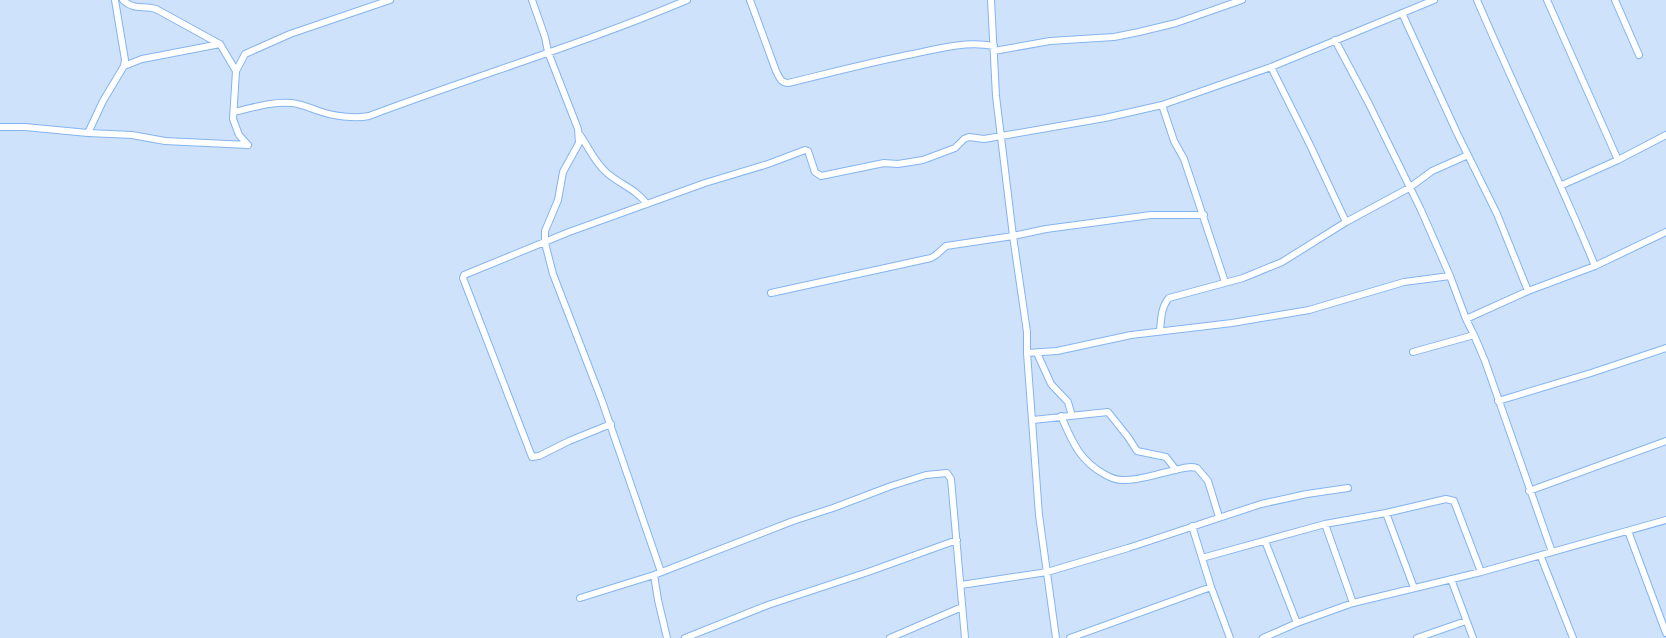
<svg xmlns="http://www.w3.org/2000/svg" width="1666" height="638" font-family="'Nunito Sans',sans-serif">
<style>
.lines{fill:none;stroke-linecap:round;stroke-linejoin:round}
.minor-casing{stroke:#84b4f0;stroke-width:8}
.minor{stroke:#fff;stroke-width:6}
</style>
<rect width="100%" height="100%" fill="#cfe2fb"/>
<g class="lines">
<g class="minor-casing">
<path id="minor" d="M123 0C135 11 142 5 156 9L216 42 220 44 236 71
M532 0 545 37 548 52 578 129 579 143 563 172 558 200 545 231V243L553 274 602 401 661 572
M750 0 776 71C779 77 781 83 788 83 830 73 871 62 913 54 940 48 966 41 994 46
M991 0 996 96 1013 236 1027 332V353L1039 515 1056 638
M1477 0C1515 89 1558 176 1595 266
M1547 0 1618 160
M1615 0 1639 55
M1402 13 1457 133 1497 214 1528 291
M1335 40 1369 104 1421 210 1450 276 1466 319 1474 335 1485 361 1552 552
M994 51 1050 41 1114 37 1139 32 1176 23 1242 0
M124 66 142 59 220 44
M1271 67 1310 145 1346 222
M1162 105 1174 141 1184 159 1225 282
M234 112C252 108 273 101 292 103 301 104 310 108 319 111 332 116 356 119 369 116 475 76 583 44 687 0
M0 127H25L88 133 132 135 165 141 248 145
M88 133 103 101 124 66 125 60 115 0
M580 135C589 148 595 163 607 173 621 185 636 189 647 204
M248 145 239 135 233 119 236 71 245 54 290 34 390 0
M1562 185 1618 160 1666 135
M771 293 931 258 936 255 946 246 1013 236 1046 229 1151 215H1204
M1466 319 1528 291 1595 266 1666 232
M1160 331C1161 320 1161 307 1169 298L1243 278 1282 262 1346 222 1409 188 1432 171 1468 155
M1413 352 1474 335
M1027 353 1057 351 1131 335 1232 323 1309 310 1404 282 1450 276
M1037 353 1051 384 1068 402 1072 416
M1498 401 1591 373 1666 348
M1061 416C1072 441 1079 460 1104 474 1109 477 1115 480 1122 480 1136 481 1153 475 1167 472 1177 470 1188 465 1197 468L1208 481 1219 517
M1033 420 1108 412 1128 437 1137 451 1166 457 1176 470
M611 424 569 441 539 456 532 457 463 278 464 275 569 232 705 183 768 164 805 150 808 151 815 172 821 176 884 163 898 164 923 160 955 148 964 139 969 137 984 139 1105 118 1162 105 1271 67 1434 0
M1529 491 1666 441
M1386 513 1414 588
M1325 524 1353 603
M1192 526 1211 587 1230 638
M1628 531 1666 633
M1265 541 1297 623
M1541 557 1573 638
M1202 558 1325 524 1386 513 1446 499 1454 501 1481 572
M654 575 658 600 667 638
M1451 579 1473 638
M961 585 1047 572 1128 548 1261 504 1307 494 1348 488
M580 598 654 575 793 521 833 508 891 486 926 475 947 473 951 479 965 638
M685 638 768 605 868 572 957 540
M890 638 962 607
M1070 638 1211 587
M1263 638 1297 623 1353 603 1481 572 1666 520
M1417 638 1466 621"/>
</g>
<use href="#minor" class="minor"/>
</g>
</svg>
